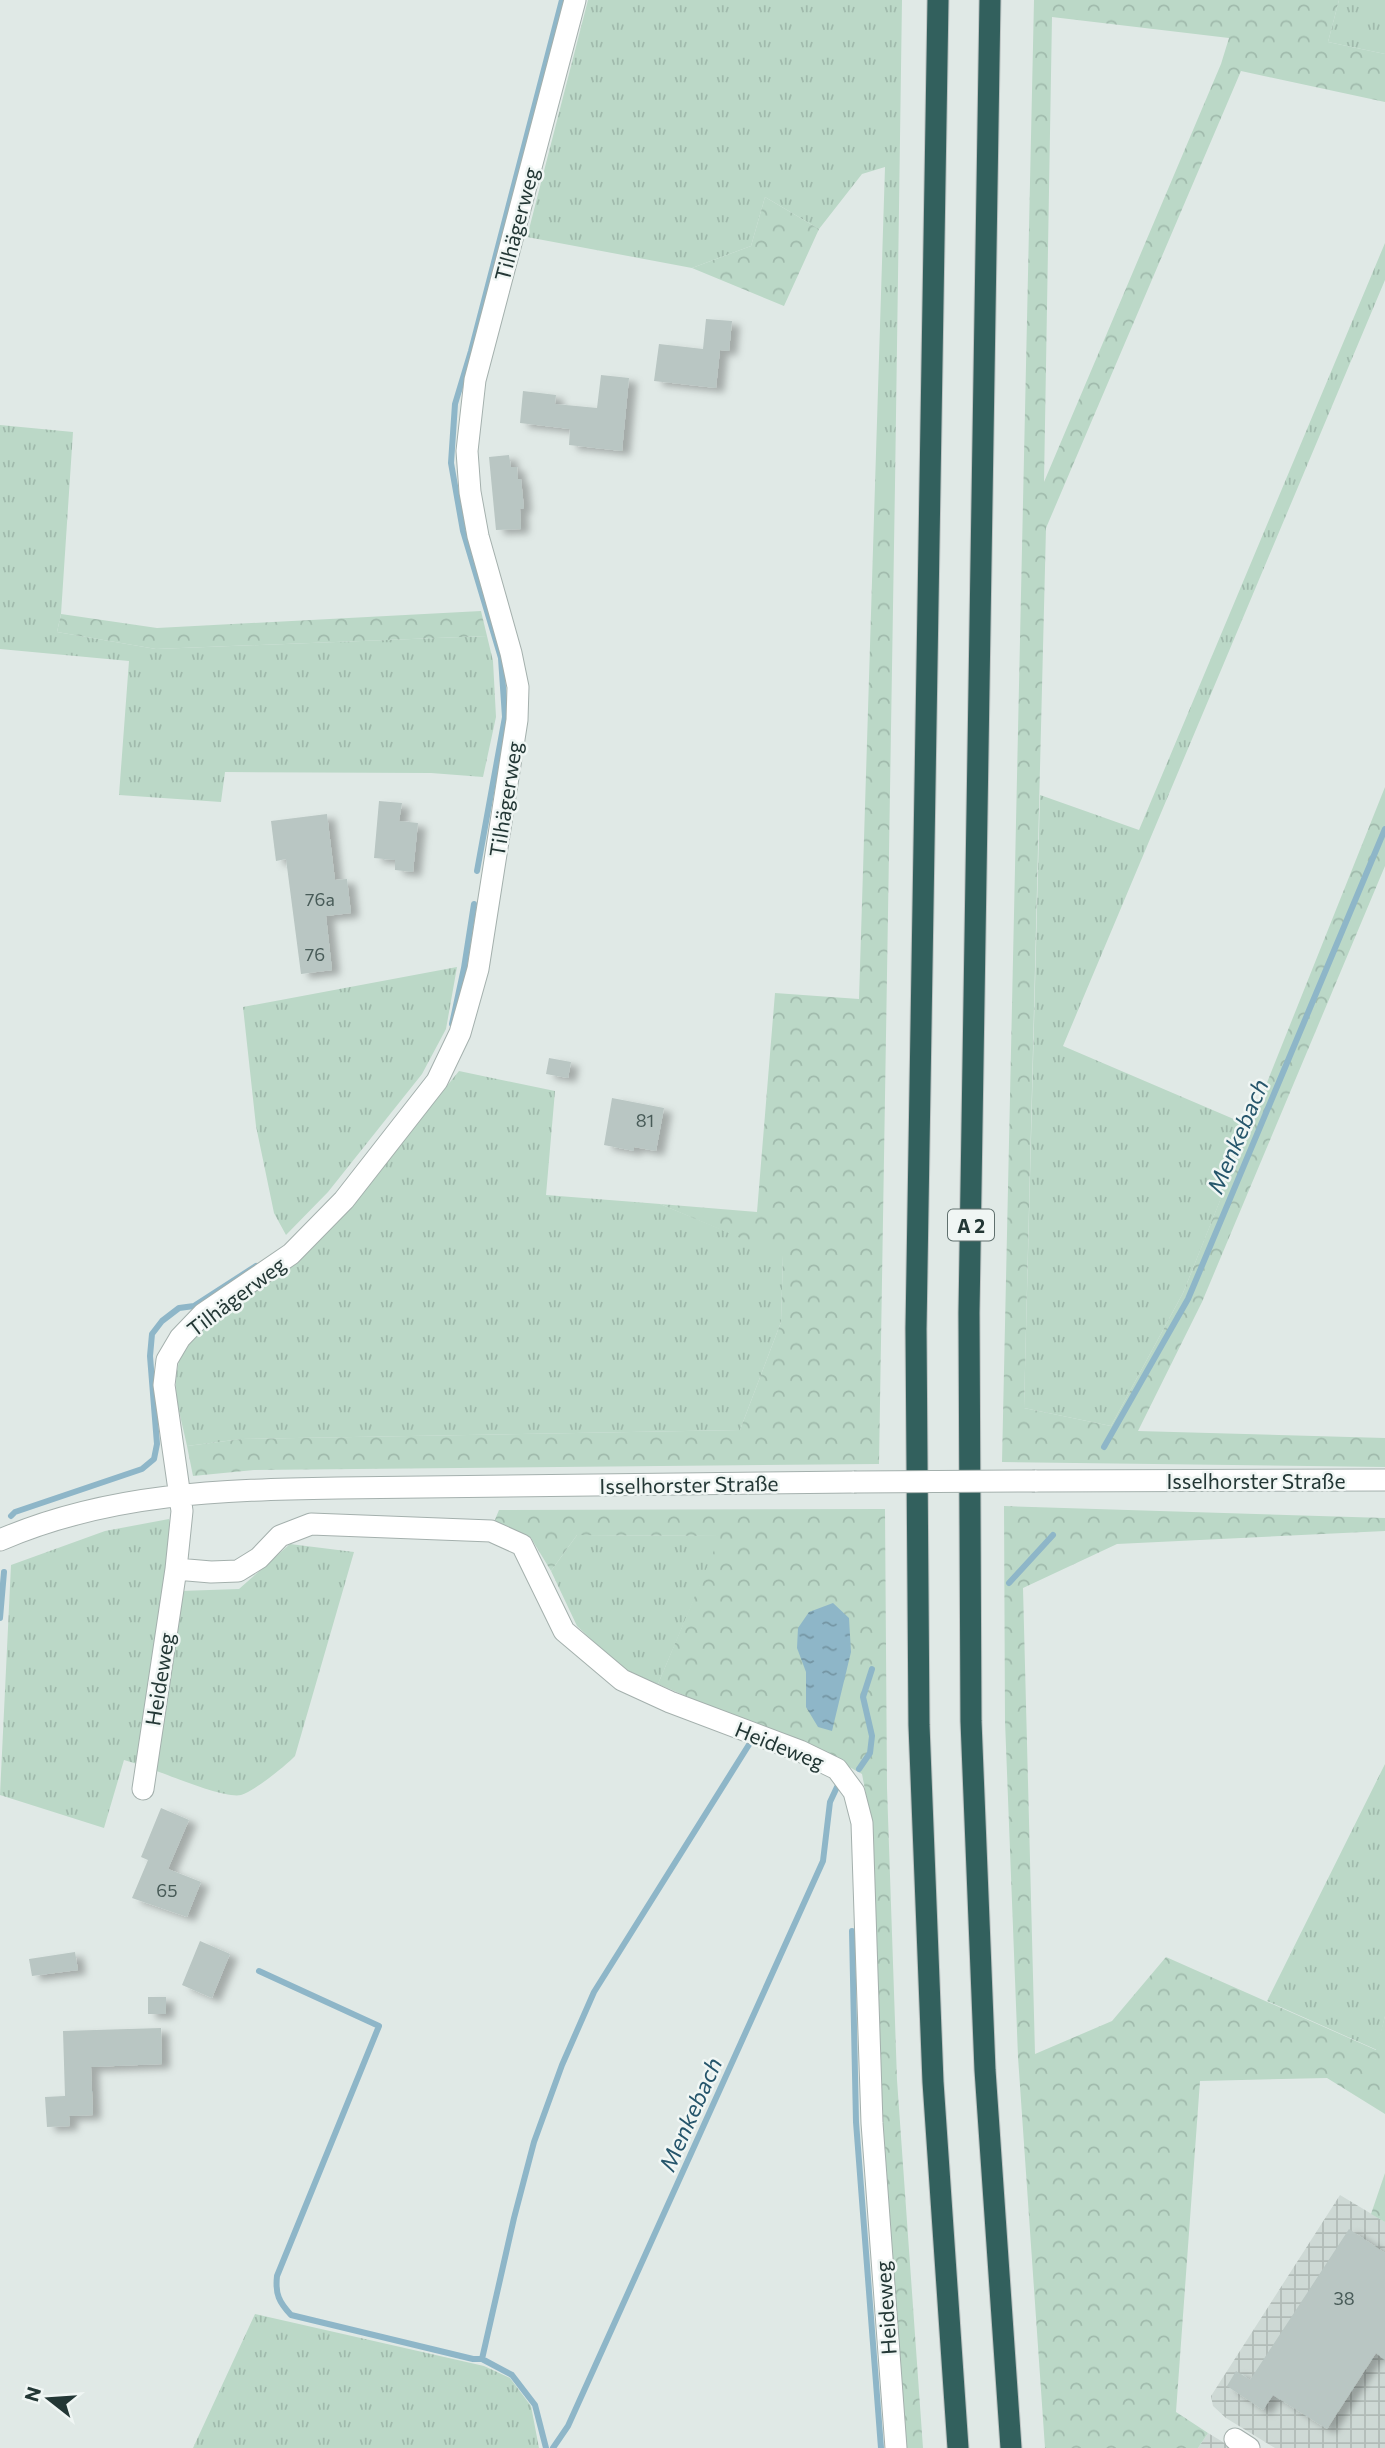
<svg xmlns="http://www.w3.org/2000/svg" width="1385" height="2448" font-family="Commissioner,sans-serif">
<style>
.industrial{fill:url(#industrial-grid)}
.grass{fill:url(#grass-tufts)}
.forest{fill:url(#forest-crowns);fill-rule:evenodd}
.water{fill:url(#water-ripples)}
.lines{fill:none;stroke-linecap:round;stroke-linejoin:round}
.stream{stroke:#8eb6c8;stroke-width:6}
.building{fill:#b9c6c3;filter:url(#shadow)}
.minor-casing{stroke:#a4b0ad;stroke-width:23}
.highway-casing{stroke:#bdc3c2;stroke-width:23}
.minor{stroke:#fff;stroke-width:21}
.highway{stroke:#32605d;stroke-width:21}
.minor-bridge-casing{stroke:#a4b0ad;stroke-width:23;stroke-linecap:butt}
.minor-bridge{stroke:#fff;stroke-width:21}
.labels{text-anchor:middle;dominant-baseline:central;stroke-width:5;stroke-linejoin:round;paint-order:stroke}
.number-label{font-size:18px;fill:#485b58}
.shield{fill:#f0f6f4;stroke:#60706e;stroke-width:2}
.shield-label{font-size:19px;font-weight:bold;fill:#233735}
.street-label{font-size:21px;fill:#233735;stroke:#f0f6f4}
.water-label{font-size:23px;font-style:italic;fill:#25556b;stroke:#f0f6f4}
</style>
<defs>
<pattern id="industrial-grid" width="8" height="8" patternUnits="userSpaceOnUse" patternTransform="scale(1.75)"><rect width="8" height="8" fill="#ced9d5"/><path d="M0 4h8M4 0v8" fill="none" stroke="#b1bbb7"/></pattern>
<pattern id="grass-tufts" width="24" height="20" patternUnits="userSpaceOnUse" patternTransform="scale(1.75)"><rect width="24" height="20" fill="#bbd8c7"/><path d="M3 7l-1-3M5 7V3M7 7l1-3M15 17l-1-3M17 17v-4M19 17l1-3" fill="none" stroke="#a0baac"/></pattern>
<pattern id="forest-crowns" width="20" height="18" patternUnits="userSpaceOnUse" patternTransform="scale(1.75)"><rect width="20" height="18" fill="#bbd8c7"/><path d="M2 6a3 3 0 1 1 6 0M12 15a3 3 0 1 1 6 0" fill="none" stroke="#a0baac"/></pattern>
<pattern id="water-ripples" width="26" height="14" patternUnits="userSpaceOnUse" patternTransform="scale(1.75)"><rect width="26" height="14" fill="#8eb6c8"/><path d="M2 4q2-2 4 0t4 0M15 11q2-2 4 0t4 0" fill="none" stroke="#7495a3"/></pattern>
<filter id="shadow"><feDropShadow dx="8" dy="4.5" stdDeviation="3.5" flood-color="#0004"/></filter>
</defs>
<rect width="100%" height="100%" fill="#e0e9e6"/>
<path class="industrial" d="M1340 2195 1385 2222V2448H1275L1226 2418 1213 2406 1211 2396Z
M1208 2433 1233 2448H1198Z"/>
<path class="grass" d="M588 0H902L895 485H875L885 167 862 174 819 229 765 197 751 246 692 268 527 237Z
M1339 0H1385V54L1328 42Z
M1385 243V280L1063 1046 1250 1126 1183 1293 1111 1426 1024 1408 1040 795 1139 830Z
M0 425 73 432 61 614 57 632 156 649 487 636 493 661 496 717 483 777 431 773 225 772 221 802 119 795 129 661 0 649Z
M457 967 446 1029 422 1074 328 1192 286 1235 274 1213 256 1126 243 1007Z
M459 1071 555 1091 546 1195 660 1204 783 1255 781 1322 740 1430 242 1439 187 1446C178 1403 168 1384 186 1341L349 1206Z
M169 1519 174 1539 137 1764 124 1760 104 1828 0 1795 11 1565 105 1531Z
M577 1535 721 1536 658 1684 626 1672 577 1626 551 1571Z
M290 1544 354 1552 295 1756C284 1767 256 1790 241 1795 225 1799 169 1775 151 1769L180 1591 239 1589Z
M1385 1764V2016L1377 2050 1267 2001Z
M255 2314 484 2366 510 2378 531 2406 539 2448H193Z"/>
<path class="forest" d="M1034 0H1339L1328 42 1385 54V102L1241 71 1046 528 1024 1408 1111 1426 1183 1293 1385 787V866L1202 1302 1138 1431 1385 1438V1467L1002 1462ZM1052 17 1229 38 1221 64 1044 482Z
M765 197 819 229 784 306 692 268 751 246Z
M875 485H895L879 1464 254 1470 193 1476 187 1446 242 1439 740 1430 781 1322 783 1256 660 1204 757 1212 775 993 859 999Z
M481 611 487 636 156 649 57 632 61 614 157 628Z
M1004 1506 1385 1518V1531L1117 1544 1023 1588 1035 2054 1112 2021 1166 1957 1376 2050 1385 2016V2114L1327 2078 1200 2081 1176 2412 1208 2433 1198 2448H1045L1018 2057 1005 1721Z
M885 1509 887 1788 897 2080 923 2448H904L879 2125 872 1826 862 1774 840 1762 658 1684 720 1536 577 1535 551 1571 531 1538 494 1522 499 1510Z
M1385 2173V2222L1371 2214Z"/>
<path class="water" d="M833 1603 849 1618 851 1652 832 1731 818 1727 806 1707V1672L797 1648 798 1628 809 1612Z"/>
<g class="lines">
<path class="stream" d="M477 871 505 717 501 658 463 531 451 463 455 404 471 351 562 0
M452 1024 464 968 474 904
M1104 1447 1188 1299 1385 829
M11 1516 15 1512 142 1469 154 1459 157 1444 150 1356 152 1334 162 1321 179 1308 194 1306 256 1266
M1009 1583 1053 1535
M0 1618 4 1572
M859 1769 870 1753 872 1736 863 1697 872 1669
M852 1931 856 2122 881 2448
M259 1971 379 2026 277 2276C275 2294 279 2302 291 2315L473 2359H482
M546 2448 535 2405 512 2375 482 2359 514 2218 534 2142 562 2065 594 1992 750 1743
M553 2448 568 2426 823 1861 830 1802 837 1787"/>
</g>
<path class="building" d="M706 319 732 321 729 351 720 350 716 388 654 381 659 344 703 349Z
M601 375 629 378 622 451 569 445 570 429 520 423 523 391 556 395 555 404 597 408Z
M509 455 511 467H517L518 479H521L524 508 520 509 521 529 496 530 489 457Z
M379 801 402 803 399 821 418 823 413 872 395 870V860L374 858Z
M327 814 335 880 347 879 351 913 326 916 332 970 301 974 286 859 276 861 271 821Z
M549 1058 571 1062 568 1078 546 1074Z
M612 1098 664 1108 656 1151 634 1147V1151L604 1145Z
M161 1808 189 1820 168 1869 201 1882 187 1917 132 1898 148 1860 141 1857Z
M200 1941 230 1954 212 1998 182 1985Z
M75 1952 78 1970 32 1976 29 1959Z
M148 1997H166V2014H148Z
M161 2028 162 2064 91 2067 93 2115 69 2116 70 2126 47 2127 45 2097 65 2096 63 2031Z
M1349 2229 1385 2253V2360L1376 2353 1327 2429 1273 2395 1263 2410 1227 2386 1236 2371 1250 2380Z"/>
<g class="lines">
<g class="minor-casing">
<path id="minor" d="M1035 1481 1385 1480
M0 1540C109 1493 221 1490 338 1488L854 1482
M176 1569 211 1572 238 1571 259 1558 280 1536 311 1524 491 1531 522 1545 564 1631 622 1680 670 1702 800 1751 837 1769 854 1792 862 1823 872 2123 896 2448
M143 1789 176 1569 182 1511 164 1385 167 1360 180 1338 203 1314 291 1254 344 1200 437 1081 460 1033 478 969 517 720 518 687 511 653 478 536 470 492 467 451 475 380 575 0
M1235 2439 1249 2448"/>
</g>
<g class="highway-casing">
<path id="highway" d="M938 0 916 1329 919 1725 933 2082 958 2448
M990 0 969 1313 971 1721 985 2070 1011 2448"/>
</g>
<use href="#minor" class="minor"/>
<use href="#highway" class="highway"/>
<g class="minor-bridge-casing">
<path id="minor-bridge" d="M854 1482 1035 1481"/>
</g>
<use href="#minor-bridge" class="minor-bridge"/>
</g>
<g class="labels">
<g class="number-label">
<text x="320" y="899">76a</text>
<text x="315" y="954">76</text>
<text x="645" y="1120">81</text>
<text x="167" y="1890">65</text>
<text x="1344" y="2298">38</text>
</g>
<rect class="shield" x="948" y="1209.5" width="46" height="31" rx="5"/>
<g class="shield-label">
<text x="971" y="1225">A 2</text>
</g>
<g class="street-label">
<text transform="translate(516 224) rotate(-75)">Tilhägerweg</text>
<text transform="translate(505 799) rotate(-81)">Tilhägerweg</text>
<text transform="translate(236 1296) rotate(-37)">Tilhägerweg</text>
<text x="1256" y="1480">Isselhorster Straße</text>
<text transform="translate(689 1484) rotate(-1)">Isselhorster Straße</text>
<text transform="translate(159 1679) rotate(-81)">Heideweg</text>
<text transform="translate(780 1745) rotate(22)">Heideweg</text>
<text transform="translate(885 2308) rotate(-94)">Heideweg</text>
</g>
<g class="water-label">
<text transform="translate(1237 1136) rotate(-67)">Menkebach</text>
<text transform="translate(690 2114) rotate(-66)">Menkebach</text>
</g>
</g>
<g transform="translate(49 2399) rotate(287)" stroke="#f0f6f4" stroke-width="5" paint-order="stroke">
<path d="M0-5L12 26L0 18L-12 26Z" fill="#233735"/>
<text y="-10" font-size="19" font-weight="bold" text-anchor="middle" fill="#233735">N</text>
</g>
</svg>
